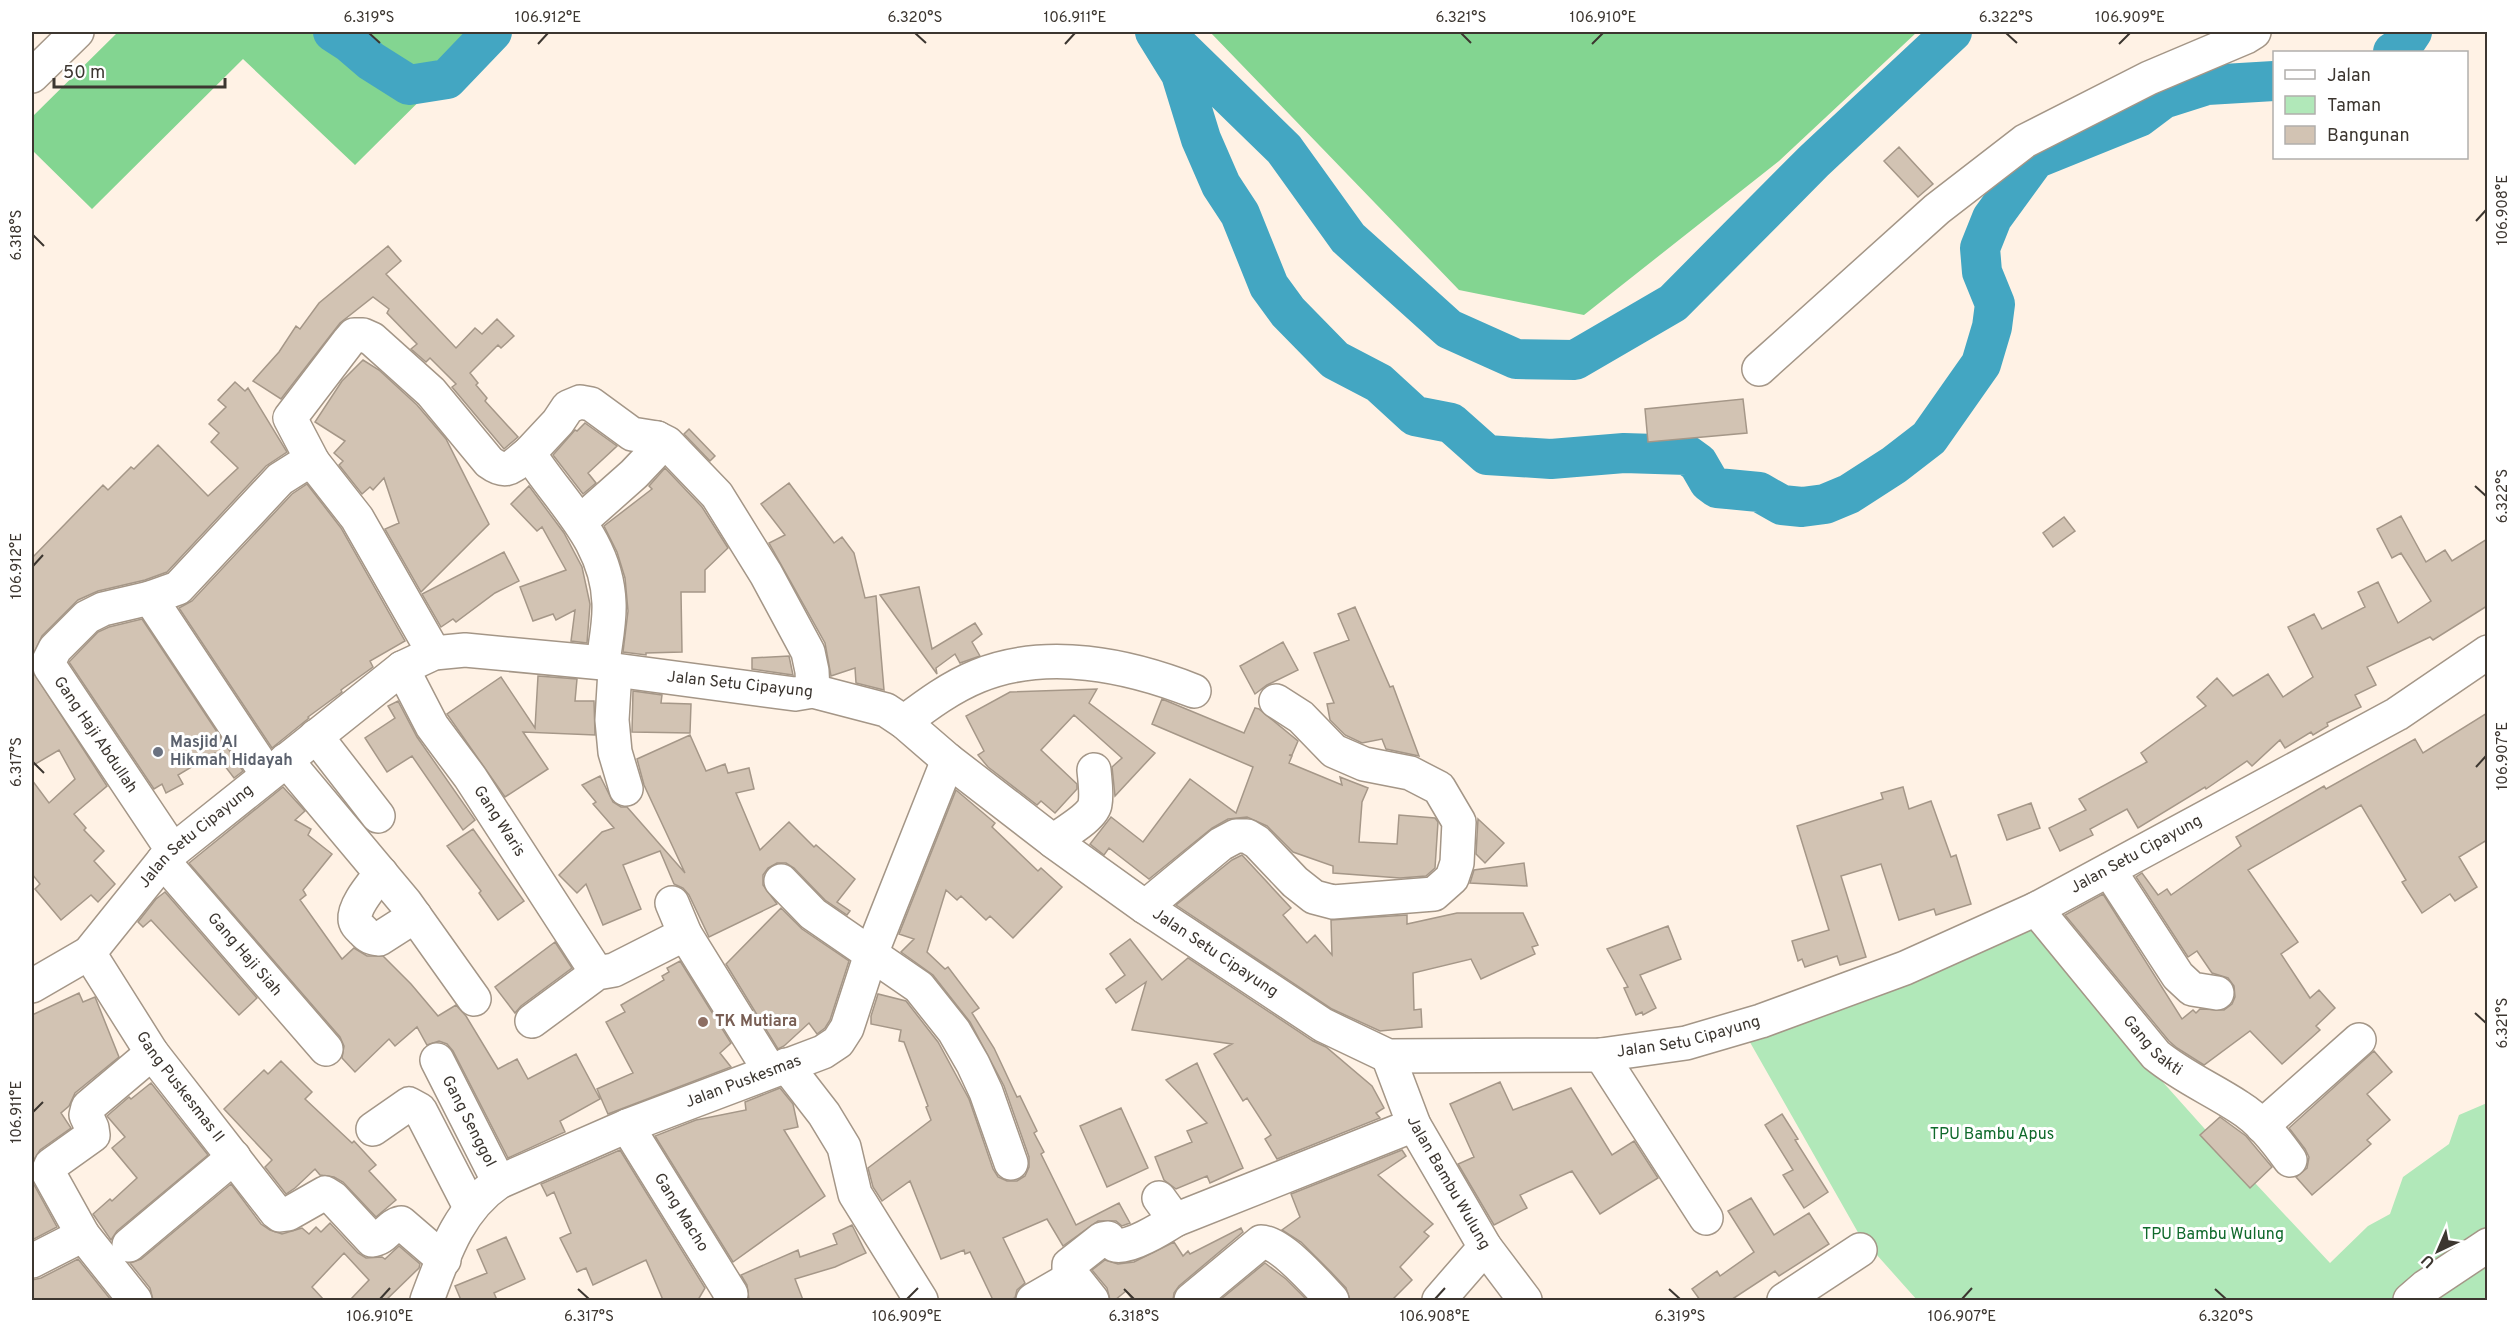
<svg xmlns="http://www.w3.org/2000/svg" width="2519" height="1332" font-family="Overpass,sans-serif">
<style>
.green{fill:#b1e8b9}
.forest{fill:#83d591}
.lines{fill:none;stroke-linecap:round;stroke-linejoin:round}
.river{stroke:#43a6c2;stroke-width:40}
.building{fill:#d2c3b3;stroke:#a59788;stroke-width:1.5}
.minor-casing{stroke:#a49687;stroke-width:36}
.minor{stroke:#fff;stroke-width:33}
.ticks{fill:none;stroke:#3c3630;stroke-width:2}
.worship-dot{fill:#6b7280;stroke:#fff;stroke-width:2}
.education-dot{fill:#8d6e63;stroke:#fff;stroke-width:2}
.labels{text-anchor:middle;dominant-baseline:central;stroke-width:6;stroke-linejoin:round;paint-order:stroke}
.street-label{font-size:16px;fill:#3c3630;stroke:#fff}
.worship-label{font-size:16px;font-weight:bold;fill:#5b616d;stroke:#fff;text-anchor:start}
.education-label{font-size:16px;font-weight:bold;fill:#785e54;stroke:#fff;text-anchor:start}
.park-label{font-size:16px;fill:#0f692b;stroke:#fff}
.neatline{fill:none;stroke:#3c3630;stroke-width:2}
.ticks-label{font-size:15px;text-anchor:middle;fill:#3c3630}
</style>
<rect width="100%" height="100%" fill="#fff2e5"/>
<path class="green" d="M2048 922 2127 1042 2212 1137 2330 1263 2368 1226 2390 1214 2403 1177 2449 1144 2459 1115 2487 1103V1300H1917L1860 1236 1747 1037Z"/>
<path class="forest" d="M118 32H489L355 165 243 59 92 209 32 150V117Z
M1210 32H1917L1779 161 1584 315 1459 290Z"/>
<g class="lines">
<path class="river" d="M333 32 350 43 371 61 409 85 447 79 492 32
M1155 32 1181 74 1201 139 1221 185 1240 214 1269 286 1288 312 1335 360 1379 383 1415 416 1451 423 1487 455 1551 459 1624 453 1687 455 1698 463 1709 482 1717 488 1759 492 1782 505 1802 507 1825 504 1849 494 1894 465 1929 438 1981 364 1992 327 1995 304 1982 272 1980 248 1992 218 2035 159 2139 117 2163 99 2207 85 2274 81
M1174 42 1284 149 1348 238 1449 329 1516 359 1575 360 1673 303 1814 161 1952 32
M2393 52 2402 47 2412 32"/>
</g>
<path class="building" d="M1899 147 1933 184 1918 197 1884 161Z
M388 246 401 261 386 274 456 348 475 328 482 334 497 319 514 336 501 348 498 345 470 373 478 383 476 385 487 398 485 401 518 437 504 449 452 387 456 384 430 358 426 362 411 349 417 344 387 313 389 309 373 297 340 323 281 399 253 381 279 352 296 326 300 329 319 303Z
M363 360 379 370 417 405 446 439 489 524 421 592 385 529 399 523 384 478 373 490 370 487 362 494 339 465 343 461 334 453 345 441 315 422 342 381Z
M235 382 245 391 248 388 287 452 266 466 167 572 145 580 98 591 78 600 42 636 32 657V558L103 485 108 490 131 467 134 469 158 445 208 496 238 468 211 442 219 433 209 424 226 407 218 400Z
M1743 399 1747 433 1648 442 1645 409Z
M585 423 617 446 588 473 596 483 583 494 553 455 575 430 577 431Z
M689 429 715 456 710 461 684 434Z
M665 468 702 507 728 548 705 570V592H681L682 652 646 653V655L623 652 628 611 625 578 617 552 604 526 652 489 649 486Z
M789 483 834 543 842 537 854 553 865 598 876 596 884 690 856 683 855 668 831 676 825 643 769 543 785 535 761 504Z
M307 484 341 528 405 641 370 661 373 667 341 690 342 692 308 717 309 718 272 748 179 608 192 601 292 494Z
M529 486 564 533 582 567 590 604 587 643 571 641 575 610 556 620 553 614 533 621 520 587 566 570 542 527 537 531 511 504Z
M2401 516 2426 562 2445 550 2452 561 2487 539V606L2433 640 2430 637 2367 667 2376 685 2355 695 2361 707 2327 723 2328 726 2313 735 2311 732 2285 748 2280 740 2252 766 2247 761 2206 789 2205 787 2138 828 2127 809 2090 829 2093 835 2060 851 2049 828 2086 810 2079 799 2147 762 2141 753 2206 706 2197 697 2217 678 2233 696 2268 674 2283 697 2313 677 2288 627 2314 614 2322 629 2365 607 2358 592 2378 582 2398 623 2431 601 2401 553 2392 558 2377 529Z
M2064 517 2075 531 2053 547 2043 533Z
M504 552 519 581 495 593 456 622 453 619 441 627 422 594Z
M919 587 932 649 975 623 982 634 972 642 980 656 960 663 955 654 936 668 937 674 880 595Z
M1355 607 1390 687 1393 686 1419 756 1386 749 1382 739 1362 743 1345 735 1330 720 1327 704 1334 703 1314 653 1349 640 1338 614Z
M142 619 243 771 234 778 215 753 178 775 183 784 166 793 162 784 154 789 69 662 98 632 109 627Z
M1283 642 1298 670 1267 685 1255 694 1240 666Z
M789 656 793 675 752 669V658Z
M32 670 107 786 74 814 86 828 84 830 104 851 94 861 115 884 98 902 91 895 61 920 35 889 40 884 32 874V780L49 803 75 779 59 750 32 766Z
M538 676 577 679 575 701H594L595 735 523 732 548 769 505 797 447 714 501 677 535 728Z
M1097 689 1089 703 1155 753 1115 796 1112 767 1122 758 1074 715 1041 750 1077 784V789L1055 813 1041 801 1037 805 988 767 978 755 984 751 966 716 1010 692Z
M633 691 662 695 661 703 691 704 690 733 632 732Z
M1162 699 1244 733 1255 708 1259 709 1298 741 1292 755H1289L1292 756 1289 763 1342 785 1340 777 1368 788 1362 802 1359 842 1397 844 1399 815 1435 818 1438 822 1435 868 1426 876 1400 878 1333 873V866L1293 852 1267 826 1247 817 1228 819 1212 828 1149 879 1109 848 1104 855 1090 844 1111 817 1143 842 1190 779 1236 813 1253 767 1152 724Z
M398 701 417 737 475 820 463 830 412 756 387 772 365 738 395 718 388 706Z
M2487 713V840L2459 857 2477 887 2455 901 2450 894 2422 913 2402 882 2406 880 2361 805 2248 870 2298 942 2281 954 2310 998 2319 990 2335 1008 2316 1026 2320 1030 2282 1064 2250 1031 2204 1065 2177 1048 2169 1041 2065 915 2103 894 2182 1019 2193 1010 2196 1013 2200 1009 2224 1010 2232 1004 2235 997 2234 986 2228 978 2212 973 2197 951 2188 957 2136 877 2142 873 2158 895 2167 889 2171 895 2241 846 2236 837 2324 786 2326 789 2415 739 2423 753Z
M690 735 706 771 725 764 728 773 749 768 754 789 736 793 760 850 789 822 814 847 816 845 855 879 837 902 850 911 847 915 825 900 794 868 786 863H777L768 868 763 875V885L777 904 709 937 689 895 683 888 674 884 660 851 623 865 641 909 603 925 586 884 577 893 559 875 602 832 614 828 593 804 596 802 582 785 600 776 613 802 621 807H627L685 873 644 785 637 759Z
M283 787 305 811 295 820 311 829 308 835 332 854 303 890 306 895 300 900 342 959 354 948 367 956H383L411 984 438 1016 456 1005 466 1016 498 1069 517 1059 528 1079 576 1054 600 1099 560 1121 565 1132 508 1158 453 1051 447 1044 439 1041 427 1045 417 1027 395 1046 389 1039 355 1072 342 1058 344 1046 340 1037 189 863Z
M1903 787 1909 809 1931 801 1951 857 1956 855 1971 904 1936 915 1934 909 1899 920 1881 864 1841 876 1866 957 1840 965 1837 956 1805 967 1802 959 1798 961 1792 941 1829 930 1797 826 1883 799 1881 793Z
M956 790 995 823 992 827 1038 871 1041 868 1062 887 1013 938 990 916 986 920 961 896 957 900 946 890 927 952 945 969 948 967 979 1008 972 1013 994 1048 1017 1097 1020 1096 1037 1131 1034 1133 1044 1152 1041 1154 1076 1225 1119 1203 1130 1223 1122 1226 1116 1221H1098L1063 1246 1047 1219 1003 1238 1025 1283 1017 1290 1015 1298 1009 1300H993L970 1252 965 1254 964 1250 941 1259 910 1181 882 1201 873 1187 868 1168 931 1120 926 1107 928 1106 904 1042 899 1041 901 1030 871 1024V1016L878 994 906 1001 938 1042 969 1099 993 1169 998 1177 1007 1181H1017L1025 1176 1029 1167V1157L1004 1086 970 1022 933 975 901 952 914 939 899 934Z
M2031 803 2040 828 2007 840 1998 815Z
M1478 819 1504 843 1485 863 1476 854Z
M473 829 524 901 498 920 479 893 481 891 447 846Z
M1242 855 1291 908 1283 915 1307 943 1315 935 1332 955 1331 920 1407 915V924L1457 913H1523L1538 945 1532 947 1535 954 1481 979 1471 959 1413 973 1414 1010 1421 1009 1422 1027 1380 1031 1332 1009 1176 905 1232 860Z
M1524 863 1527 886 1470 883 1474 870Z
M165 892 257 998 239 1015 151 920 143 927 138 922 156 899Z
M781 908 802 929 849 961 830 1020 825 1028 817 1034 809 1023 784 1046 778 1049 726 964Z
M1668 926 1681 959 1640 975 1656 1008 1643 1015 1642 1012 1636 1015 1624 988 1628 987 1607 949Z
M1130 939 1162 980 1188 958 1313 1041 1326 1047 1372 1086 1384 1108 1376 1113 1380 1118 1277 1159 1265 1139 1271 1135 1247 1098 1243 1101 1214 1054 1232 1044 1132 1030 1146 982 1116 1003 1106 989 1125 975 1110 954Z
M555 942 572 968 521 1006 515 1013 495 987Z
M680 961 731 1043 720 1053 731 1067 608 1114 597 1089 633 1073 606 1022 625 1012 621 1005 664 980 662 976 669 972 667 968Z
M79 993 83 1002 95 997 119 1057 75 1093 69 1106 61 1113 71 1128 40 1150 32 1163V1015Z
M2374 1051 2392 1072 2367 1094 2390 1120 2367 1140 2371 1144 2312 1195 2296 1177 2307 1168 2309 1157 2305 1149 2289 1128Z
M281 1061 312 1092 305 1099 352 1143 354 1141 376 1165 369 1171 396 1200 376 1217 343 1182 334 1177 320 1175 315 1169 295 1188 286 1194 265 1167 272 1160 224 1109 264 1070 268 1074Z
M1197 1063 1243 1168 1210 1183 1207 1176 1176 1189 1164 1180 1155 1157 1192 1142 1187 1131 1207 1123 1166 1080Z
M1500 1082 1513 1110 1571 1088 1612 1155 1634 1141 1658 1178 1600 1214 1572 1171 1520 1195 1527 1208 1494 1225 1458 1164 1474 1157 1450 1104Z
M151 1083 208 1155 117 1231 111 1240 93 1214 110 1199 112 1201 137 1178 112 1148 125 1137 107 1116 129 1097 131 1099Z
M780 1088 793 1104 798 1127 784 1130 825 1196 733 1262 655 1136 696 1120 746 1110 745 1102Z
M1121 1108 1148 1168 1107 1187 1080 1126Z
M1782 1114 1798 1139 1795 1140 1828 1192 1804 1208 1783 1175 1793 1170 1765 1125Z
M2220 1117 2246 1136 2272 1167 2250 1188 2200 1135Z
M620 1150 705 1288 698 1300H663L646 1260 593 1285 586 1268 577 1272 560 1238 571 1233 554 1192 547 1196 541 1184Z
M1402 1150 1406 1156 1378 1175 1433 1224 1424 1232 1429 1236 1400 1267 1412 1280 1392 1300H1350L1346 1288 1331 1272 1301 1242 1282 1230 1300 1217 1291 1194Z
M32 1181 57 1227 32 1240Z
M231 1184 261 1224 270 1230 282 1234 302 1228 309 1234 316 1227 321 1232 330 1223 358 1253 366 1258 382 1257 385 1259 399 1246 420 1264 419 1268 386 1300H350L369 1280 344 1253 312 1287 324 1300H153L150 1288 130 1263 141 1259Z
M1751 1198 1774 1235 1809 1213 1829 1244 1779 1276 1775 1271 1731 1300H1700L1692 1289 1717 1271 1720 1276 1754 1252 1728 1211Z
M852 1225 866 1253 835 1267 795 1279 803 1300H749L747 1285 741 1275 798 1250 800 1257 837 1244 833 1234Z
M1241 1228 1243 1232 1179 1286 1174 1293 1173 1300H1133L1126 1291 1115 1300H1110L1107 1288 1092 1270 1105 1260 1118 1264 1134 1262 1174 1242 1183 1256 1188 1251 1190 1254Z
M506 1237 525 1279 494 1293 497 1300H461L455 1286 487 1273 477 1250Z
M78 1259 111 1300H32V1280L41 1278Z
M1265 1263 1286 1279 1307 1300H1220Z"/>
<g class="lines">
<g class="minor-casing">
<g id="minor">
<path d="M32 76 77 32"/>
<path d="M1759 369 1937 209 2025 141 2149 78 2246 37 2254 32"/>
<path d="M313 462 290 418 348 342 354 335H363L372 339 431 392 489 462C508 476 512 466 529 453"/>
<path d="M581 521 634 474 653 454 657 438"/>
<path d="M150 598 267 774"/>
<path d="M603 663C605 644 610 623 609 603 607 540 560 502 529 453L558 422 568 407 580 402 591 404 632 434 657 438 667 443 717 495 766 574 808 652 812 671 813 691"/>
<path id="s1" d="M402 668 432 726 470 777 597 973"/>
<path d="M615 670 612 720 615 752 626 789"/>
<path d="M904 722C928 704 951 687 978 676 1047 648 1128 665 1194 691"/>
<path d="M316 736 378 816"/>
<path d="M286 760 405 902 474 999"/>
<path d="M1053 841C1064 833 1094 816 1095 804 1097 794 1095 781 1094 770"/>
<path d="M173 851 50 667 49 661 55 649 87 617 103 609 150 598 178 588 280 479 299 467 313 462 357 518 434 653"/>
<path id="s2" d="M163 861 326 1049"/>
<path d="M2109 870 2178 976 2192 989 2217 993"/>
<path d="M381 873C373 884 354 905 355 919 355 924 360 928 363 931 368 937 372 938 379 939L415 916"/>
<path d="M781 881 813 914 919 987 954 1031 973 1064 986 1092 1011 1163"/>
<path d="M672 903 685 934 770 1071"/>
<path d="M1145 907 1221 844 1236 836H1247L1257 842 1295 882 1314 897 1333 902 1434 894 1452 878 1457 863 1459 822 1439 788 1410 773 1364 764 1334 751 1301 717 1276 701"/>
<path id="s3" d="M2036 909 2156 1055C2183 1077 2210 1088 2239 1107 2260 1120 2275 1139 2290 1160"/>
<path id="s4" d="M89 953 152 1053 276 1212 280 1215 288 1214 325 1193 333 1198 372 1240C385 1239 389 1225 401 1223L444 1260"/>
<path id="s5" d="M32 986 89 953 163 861 173 851 402 668 434 653 465 650 603 663 615 670 795 694 813 691 886 710 904 722 948 760 1053 841 1145 907 1323 1025 1388 1056 1601 1055 1686 1043 1761 1021 1905 968 2036 909 2397 714 2488 652"/>
<path d="M532 1021 597 973 614 970 685 934"/>
<path d="M1601 1055 1706 1218"/>
<path id="s6" d="M1388 1056 1414 1125 1485 1247 1525 1300"/>
<path id="s7" d="M437 1060 499 1182"/>
<path d="M786 1065 824 1114 844 1147 855 1194 921 1300"/>
<path id="s8" d="M627 1126 731 1294 730 1300"/>
<path d="M2262 1126 2359 1040"/>
<path d="M373 1129 409 1104 420 1110 470 1207"/>
<path d="M1159 1198 1175 1220 1414 1125"/>
<path d="M129 1245 234 1157"/>
<path d="M32 1261 83 1235"/>
<path d="M135 1300 83 1235 48 1172 51 1165 93 1135 92 1128 86 1115 88 1107 152 1053"/>
<path id="s9" d="M427 1300C444 1255 458 1210 499 1182L627 1126 823 1052 838 1042 847 1028 871 954 948 760"/>
<path d="M1033 1300 1073 1277"/>
<path d="M1092 1300 1069 1271V1265L1102 1239 1108 1238C1108 1239 1115 1245 1115 1245 1127 1250 1164 1227 1175 1220"/>
<path d="M1191 1300 1261 1242C1281 1242 1318 1285 1332 1300"/>
<path d="M1439 1300 1485 1247"/>
<path d="M1784 1300 1860 1250"/>
<path d="M2410 1300 2425 1287 2488 1245"/>
</g>
</g>
<use href="#minor" class="minor"/>
</g>
<path class="ticks" d="M369 33 380 43M915 33 926 43M1461 33 1471 43M2006 33 2017 43M538 44 548 33M1065 44 1075 33M1592 44 1603 33M2119 44 2130 33M2476 221 2486 210M33 235 44 246M2475 486 2486 496M33 566 43 555M33 762 44 773M2476 767 2486 756M2475 1013 2486 1023M33 1112 43 1102M578 1289 589 1299M1124 1289 1134 1299M1669 1289 1680 1299M2215 1289 2226 1299M380 1299 390 1288M907 1299 918 1288M1435 1299 1445 1288M1962 1299 1972 1288"/>
<circle class="worship-dot" cx="158" cy="752" r="6"/>
<circle class="education-dot" cx="703" cy="1022" r="6"/>
<g class="labels">
<g class="street-label">
<text transform="translate(740 685) rotate(6)">Jalan Setu Cipayung</text>
<text transform="translate(95 735) rotate(56)">Gang Haji Abdullah</text>
<text stroke="none"><textPath href="#s1" startOffset="182">Gang Waris</textPath></text>
<text stroke="none"><textPath href="#s5" startOffset="225">Jalan Setu Cipayung</textPath></text>
<text stroke="none"><textPath href="#s5" startOffset="2385">Jalan Setu Cipayung</textPath></text>
<text stroke="none"><textPath href="#s5" startOffset="1395">Jalan Setu Cipayung</textPath></text>
<text stroke="none"><textPath href="#s2" startOffset="124">Gang Haji Siah</textPath></text>
<text stroke="none"><textPath href="#s5" startOffset="1899">Jalan Setu Cipayung</textPath></text>
<text stroke="none"><textPath href="#s3" startOffset="180">Gang Sakti</textPath></text>
<text stroke="none"><textPath href="#s9" startOffset="405">Jalan Puskesmas</textPath></text>
<text stroke="none"><textPath href="#s4" startOffset="162">Gang Puskesmas II</textPath></text>
<text stroke="none"><textPath href="#s7" startOffset="69">Gang Senggol</textPath></text>
<text stroke="none"><textPath href="#s6" startOffset="141">Jalan Bambu Wulung</textPath></text>
<text stroke="none"><textPath href="#s8" startOffset="102">Gang Macho</textPath></text>
</g>
<g class="worship-label">
<text x="170" y="743">Masjid Al<tspan x="170" dy="18">Hikmah Hidayah</tspan></text>
</g>
<g class="education-label">
<text x="715" y="1022">TK Mutiara</text>
</g>
<g class="park-label">
<text x="1992" y="1135">TPU Bambu Apus</text>
<text x="2213" y="1235">TPU Bambu Wulung</text>
</g>
</g>
<rect width="2519" height="1332" fill="none" stroke="#ffffff" stroke-width="66"/>
<rect x="2273" y="51" width="195" height="108" fill="#ffffff" stroke="#b1afac" stroke-width="1.5"/>
<rect x="2285" y="70" width="30" height="9" fill="#ffffff" stroke="#b1afac" stroke-width="1.5"/>
<text x="2327" y="81" font-size="18" fill="#3c3630">Jalan</text>
<rect x="2285" y="96" width="30" height="18" fill="#b1e8b9" stroke="#b1afac" stroke-width="1.5"/>
<text x="2327" y="111" font-size="18" fill="#3c3630">Taman</text>
<rect x="2285" y="126" width="30" height="18" fill="#d2c3b3" stroke="#b1afac" stroke-width="1.5"/>
<text x="2327" y="141" font-size="18" fill="#3c3630">Bangunan</text>
<g transform="translate(2438 1251) rotate(224)" stroke="#ffffff" stroke-width="4.5" paint-order="stroke">
<path d="M0-4.5L10 22L0 15L-10 22Z" fill="#3c3630"/>
<text y="-9" font-size="16" font-weight="bold" text-anchor="middle" fill="#3c3630">U</text>
</g>
<path d="M54 78v9h171v-9" fill="none" stroke="#3c3630" stroke-width="3"/>
<text x="63" y="78" font-size="18" fill="#3c3630" stroke="#ffffff" stroke-width="4.5" paint-order="stroke">50 m</text>
<rect x="33" y="33" width="2453" height="1266" class="neatline"/>
<g class="ticks-label">
<text x="369" y="22">6.319°S</text>
<text x="548" y="22">106.912°E</text>
<text x="915" y="22">6.320°S</text>
<text x="1075" y="22">106.911°E</text>
<text x="1461" y="22">6.321°S</text>
<text x="1603" y="22">106.910°E</text>
<text x="2006" y="22">6.322°S</text>
<text x="2130" y="22">106.909°E</text>
<text transform="translate(2502 210) rotate(-90)" y="5">106.908°E</text>
<text transform="translate(16 235) rotate(-90)" y="5">6.318°S</text>
<text transform="translate(2502 496) rotate(-90)" y="5">6.322°S</text>
<text transform="translate(16 566) rotate(-90)" y="5">106.912°E</text>
<text transform="translate(2502 756) rotate(-90)" y="5">106.907°E</text>
<text transform="translate(16 762) rotate(-90)" y="5">6.317°S</text>
<text transform="translate(2502 1023) rotate(-90)" y="5">6.321°S</text>
<text transform="translate(16 1112) rotate(-90)" y="5">106.911°E</text>
<text x="380" y="1321">106.910°E</text>
<text x="589" y="1321">6.317°S</text>
<text x="907" y="1321">106.909°E</text>
<text x="1134" y="1321">6.318°S</text>
<text x="1435" y="1321">106.908°E</text>
<text x="1680" y="1321">6.319°S</text>
<text x="1962" y="1321">106.907°E</text>
<text x="2226" y="1321">6.320°S</text>
</g>
</svg>
